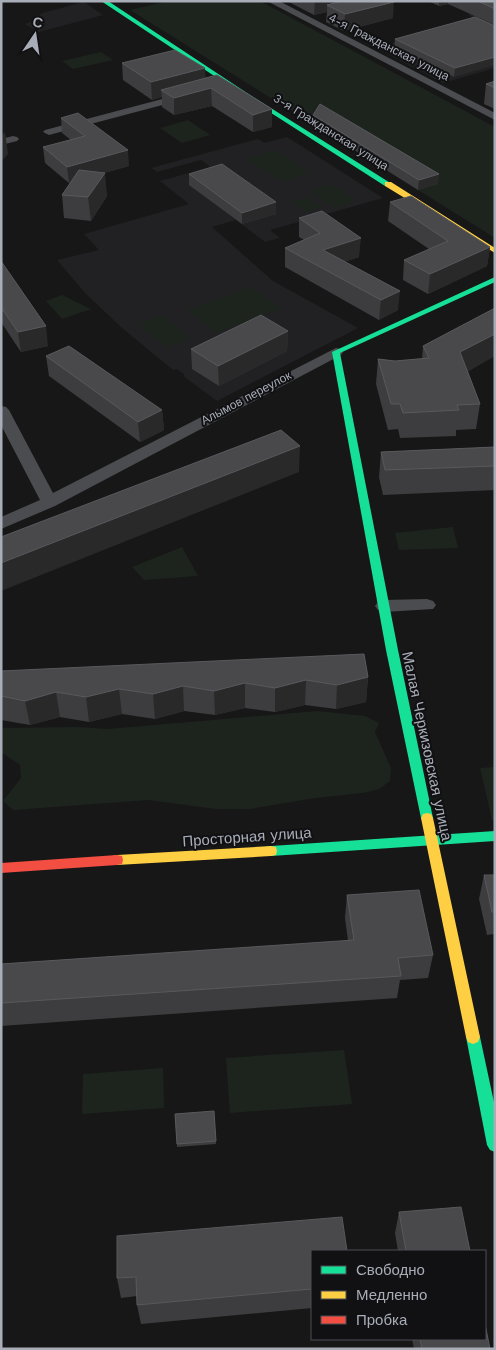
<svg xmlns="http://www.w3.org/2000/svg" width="496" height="1350" font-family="'Work Sans',sans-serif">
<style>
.built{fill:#212123}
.green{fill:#1d241e}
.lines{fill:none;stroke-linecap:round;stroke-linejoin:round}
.street{fill:#4b4c50;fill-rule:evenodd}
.fast{fill:#16e098;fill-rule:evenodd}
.slow{fill:#ffcf43;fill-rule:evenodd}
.jam{fill:#f24e42;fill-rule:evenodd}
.wall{fill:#3d3d3f}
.shaded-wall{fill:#29292a}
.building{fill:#49494c;stroke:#58595d}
.labels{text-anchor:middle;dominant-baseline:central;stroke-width:4;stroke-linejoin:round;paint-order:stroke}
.far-street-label{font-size:12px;fill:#a8adb8;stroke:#111113}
.street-label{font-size:15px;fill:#a8adb8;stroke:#111113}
</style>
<rect width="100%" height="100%" fill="#171717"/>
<path class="built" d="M84 2 103 15 39 32 25 24 33 21 42 13Z
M495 8V68L443 83 377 48 446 27 476 21 468 14Z
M287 137 383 198 270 230 280 238 265 242 236 220 212 227 273 281 358 328 217 401 183 376 185 375 177 369 173 370 122 328 85 293 57 260 99 250 84 234 189 204 160 181 210 167 201 160 157 172 151 168 258 139 264 143Z"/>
<path class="green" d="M168 1H260L495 127V238L130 10Z
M101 52 113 60 73 69 62 61Z
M188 120 210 135 182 143 160 128Z
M277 150 310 173 280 181 247 158Z
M331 184 357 201 335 208 309 191Z
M308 197 323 207 306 212 291 202Z
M251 287 282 308 216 333 187 310Z
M62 295 91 309 62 319 46 301Z
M162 316 190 339 166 348 139 324Z
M453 527 458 548 399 550 395 533Z
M182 547 198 576 144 580 132 567Z
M317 711 365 716 379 723 375 732 391 768 390 781 379 789 363 793 315 798 250 809H216L148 800 13 810 3 801 21 778 20 765 1 752V728L78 727 108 729Z
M495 767V820H492L480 768Z
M344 1050 352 1104 230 1113 226 1058Z
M163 1068 164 1108 82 1114 83 1074Z"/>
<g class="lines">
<path class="street" d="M267 1H279L495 113V120Z
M185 93 189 94 190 96 189 98 49 135 43 132 45 130Z
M13 136 17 137 19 139 17 141 1 145V139Z
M336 348 341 349 343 352 341 355 55 506 1 529V517L40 500 1 425V406L6 407 9 410 53 493Z
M427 599 433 601 436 605 433 609 384 612 378 610 375 606 378 602 384 600Z"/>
<path class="fast" d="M101 1H108L247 93 392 184 385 186 243 95Z
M495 277V282L340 353 398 650 433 818 431 822 427 823 423 822 421 818 386 650 332 352Z
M495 831V841L271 856 266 855 265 851 266 847 271 846Z
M473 1030 478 1032 480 1037 495 1107V1152L490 1150 487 1145 466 1037 468 1032Z"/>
<path class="slow" d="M385 182H391L495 248V253L385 186Z
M427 813 431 814 433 818 480 1037 478 1042 473 1044 468 1042 466 1037 421 818 423 814Z
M271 846 276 847 277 851 276 855 271 856 117 865 112 864 111 860 112 856 117 855Z"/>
<path class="jam" d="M117 855 122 856 123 860 122 864 117 865 1 873V863Z"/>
</g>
<path class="wall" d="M287 1H393V18L344 31 326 22 327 12 314 15Z
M428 1H495V25L448 4 439 6Z
M475 17 454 77 394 48 395 39Z
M122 63 205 78 272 127 253 132 212 106 174 115 162 107V97L152 100 123 80Z
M495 81V109L484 104 486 84Z
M313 115 438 184 418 190 313 124Z
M61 118 129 166 104 173 107 196 91 221 64 218 62 195 71 182 69 183 45 163 43 147 71 140 62 133Z
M189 174 276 214 242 224 189 185Z
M390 202 490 247 487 266 428 294 403 280 404 260 429 249 388 221Z
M299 218 359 257 344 262 398 310 379 320 285 267V248L304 240 299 237Z
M1 261 48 346 21 352 1 322Z
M288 331 287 351 219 386 192 369 191 349Z
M423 346 468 372 480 404 476 429 456 430V436L400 438 398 429 388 430 376 384 378 359 395 361 422 359Z
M46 356 162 410 164 430 140 442 49 376Z
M495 447V490L383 495 379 477 381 452Z
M1 671 368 677 366 702 336 709 305 705 275 712 245 708 215 715 184 711 155 719 122 714 89 722 60 717 30 725 1 720Z
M484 875H495V938L494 934 487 935 479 899Z
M347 895 433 955 428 978 400 980 397 998 1 1026V964L348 941 345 918Z
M214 1111 216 1144 177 1147 175 1114Z
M399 1212 470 1251H398L395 1233Z
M312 1251V1308L141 1324 137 1305V1296L121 1298 117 1278Z
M412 1339H485L490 1349H414Z"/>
<path class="shaded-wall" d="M315 1H361L327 5V12L314 15Z
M439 1H448V4L439 6Z
M394 2 393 18 344 31 345 14Z
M495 57V65L454 77 455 68Z
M205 68 206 86 161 90 162 97 152 100 151 82Z
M211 88 212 106 174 115V98Z
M272 109V127L253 132V115Z
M5 132 8 154 1 162V136Z
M128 150 129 166 69 183 67 167Z
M105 173 107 196 91 221 88 197Z
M439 174 438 184 418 190 419 180Z
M276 202V214L242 224V213Z
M361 238 359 257 322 269 323 250Z
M490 247 487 266 428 294 430 274Z
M400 291 398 310 379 320 381 300Z
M46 326 48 346 21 352 18 332Z
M288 331 287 351 219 386 218 366Z
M495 334V356L457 378 460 352Z
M162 410 164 430 140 442 138 422Z
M300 446 299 472 1 591V563Z
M368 677 366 702 336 709 337 685Z
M306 680 305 705 275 712V688Z
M245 683V708L215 715 214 691Z
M183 686 184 711 155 719 153 694Z
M119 689 122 714 89 722 86 697Z
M56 692 60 717 30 725 25 701Z"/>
<path class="building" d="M342 1H393L394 2 345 14 327 5Z
M478 1H495V9Z
M475 17 495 26V57L455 68 395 39Z
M175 50 205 68 151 82 122 63Z
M217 75 272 109 253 115 211 88 174 98 161 90Z
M495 81V88L486 84Z
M320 104 439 174 419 180 313 115Z
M78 113 128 150 67 167 43 147 85 136 61 118Z
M222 164 276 202 242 213 189 174Z
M79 170 105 173 88 197 62 195Z
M411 196 490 247 430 274 404 260 448 241 390 202Z
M322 211 361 238 323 250 400 291 381 300 285 248 320 233 299 218Z
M1 261 46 326 18 332 1 307Z
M495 308V334L460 352 480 404 457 405 459 410 403 413 400 404H391L378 359 395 361 429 358 423 346Z
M261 315 288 331 218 366 191 349Z
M69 346 162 410 138 422 46 356Z
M281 430 300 446 1 563V537Z
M495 447V466L385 470 381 452Z
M364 654 368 677 337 685 306 680 275 688 245 683 214 691 183 686 153 694 119 689 86 697 56 692 25 701 1 696V671Z
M484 875H495V912H492Z
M419 890 433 955 398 958 401 976 1 1003V964L354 940 347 895Z
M214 1111 216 1141 177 1144 175 1114Z
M461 1207 470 1251H406L399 1212Z
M342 1217 347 1251H312V1289L137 1305 136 1277 117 1278V1236Z
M485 1324 490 1349H422L420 1339H485Z"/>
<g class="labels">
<g class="far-street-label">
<text transform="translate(389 47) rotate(27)">4-я Гражданская улица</text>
<text transform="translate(331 132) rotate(32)">3-я Гражданская улица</text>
<text transform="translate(246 398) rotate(-28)">Алымов переулок</text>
</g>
<g class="street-label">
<text transform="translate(427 746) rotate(78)">Малая Черкизовская улица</text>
<text transform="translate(247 837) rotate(-4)">Просторная улица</text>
</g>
</g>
<rect width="496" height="1350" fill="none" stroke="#a8adb8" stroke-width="5"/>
<rect x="311" y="1250" width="175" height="90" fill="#111113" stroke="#4d4f55"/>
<rect x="321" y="1266" width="25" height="8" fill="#16e098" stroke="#4d4f55"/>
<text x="356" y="1275" font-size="15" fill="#a8adb8">Свободно</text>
<rect x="321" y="1291" width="25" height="8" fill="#ffcf43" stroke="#4d4f55"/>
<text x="356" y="1300" font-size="15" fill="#a8adb8">Медленно</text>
<rect x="321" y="1316" width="25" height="8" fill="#f24e42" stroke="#4d4f55"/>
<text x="356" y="1325" font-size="15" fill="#a8adb8">Пробка</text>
<g transform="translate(35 35) rotate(13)" stroke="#111113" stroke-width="4" paint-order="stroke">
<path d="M0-4L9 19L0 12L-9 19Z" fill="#a8adb8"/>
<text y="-8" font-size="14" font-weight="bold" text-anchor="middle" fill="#a8adb8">С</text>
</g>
</svg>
